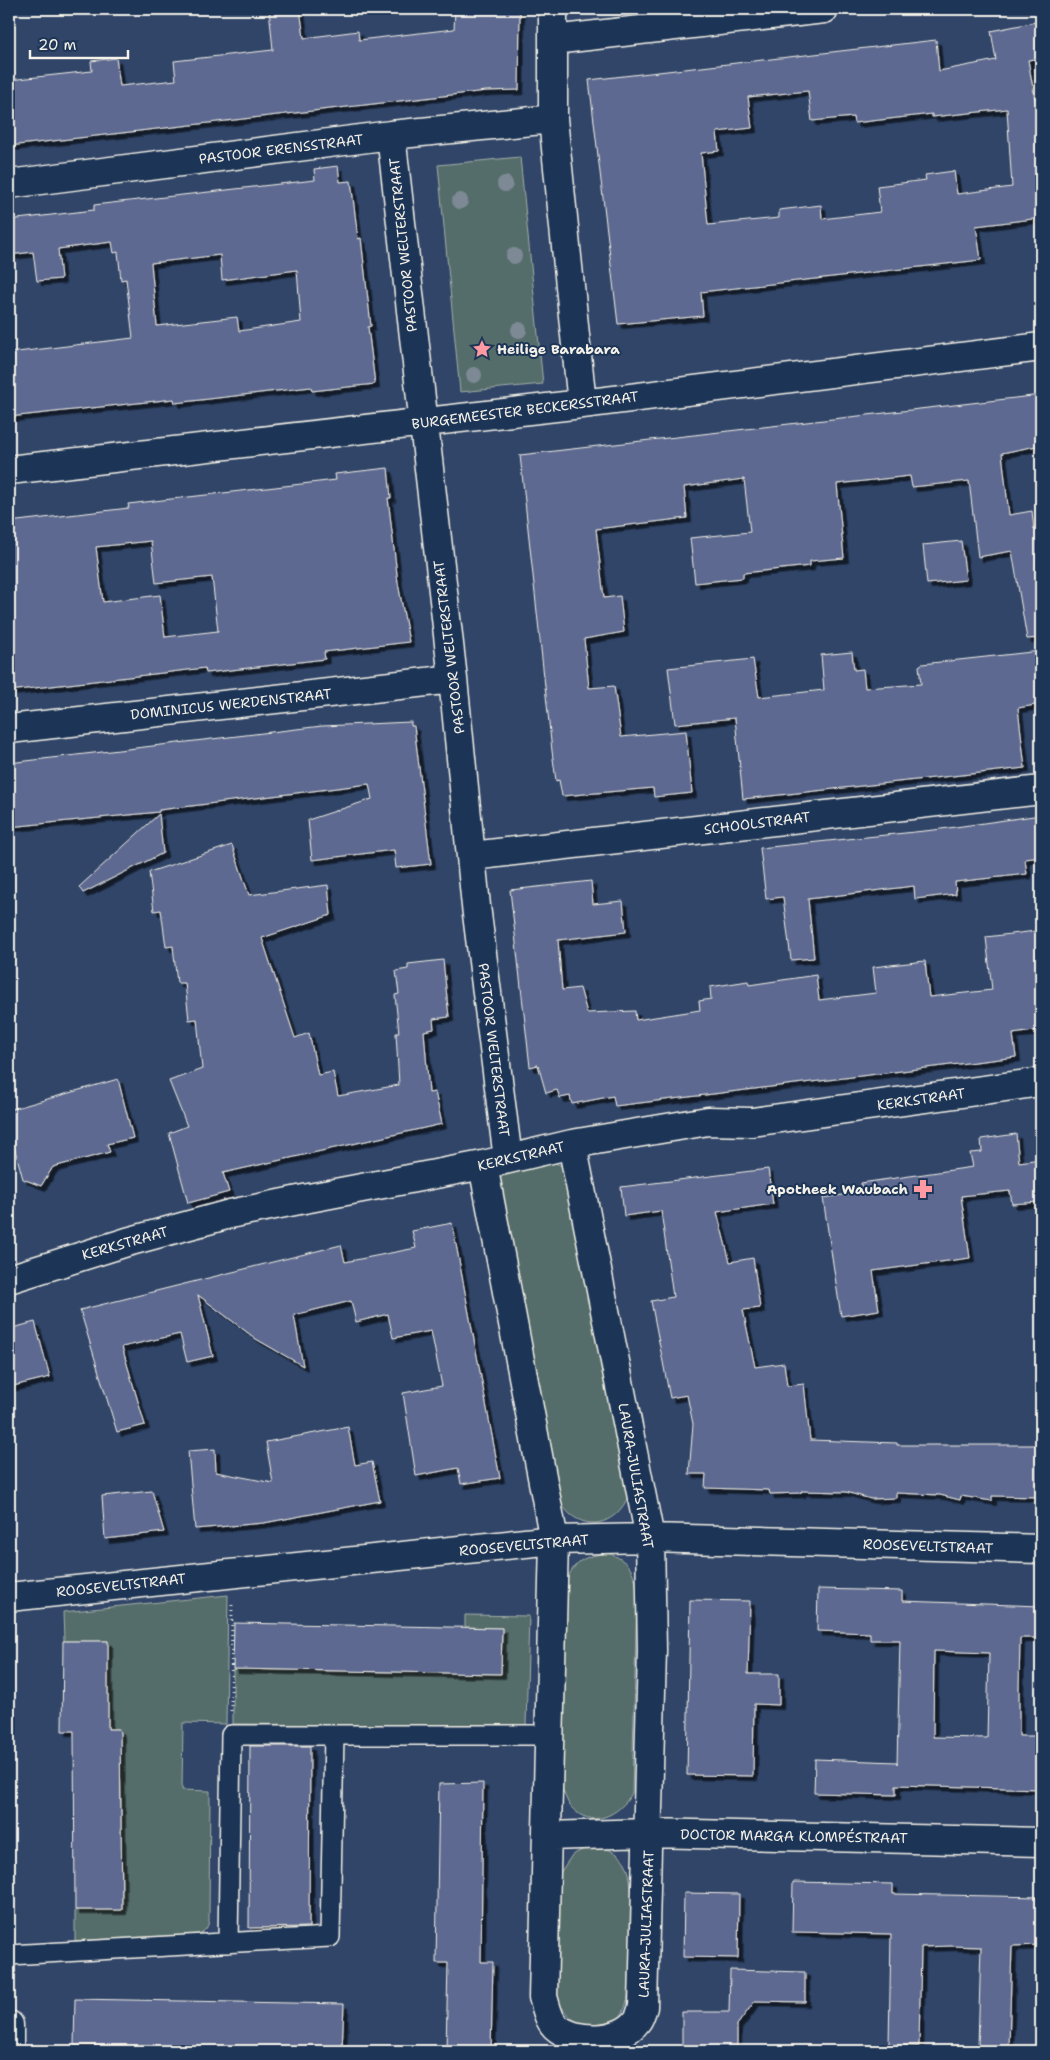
<svg xmlns="http://www.w3.org/2000/svg" width="1050" height="2060" font-family="'Shantell Sans',sans-serif">
<style>
.green{fill:#546d6a;stroke:#a4afa9}
.building{fill:#5d6990;stroke:#f4f1e8;fill-rule:evenodd;filter:url(#shadow)}
.lines{fill:none;stroke-linecap:round;stroke-linejoin:round}
.lane-casing{stroke:#f4f1e8;stroke-width:22}
.street-casing{stroke:#f4f1e8;stroke-width:31}
.path{stroke:#f4f1e8;stroke-width:3;stroke-dasharray:1 4;stroke-linecap:butt}
.lane{stroke:#1d3557;stroke-width:19}
.street{stroke:#1d3557;stroke-width:28}
.tree{fill:#7d8a96}
.labels{text-anchor:middle;dominant-baseline:central;stroke-width:4;stroke-linejoin:round;paint-order:stroke}
.street-label{font-size:14px;fill:#f4f1e8;stroke:#1d3557}
.poi-label{font-size:14px;font-weight:bold;fill:#f4f1e8;stroke:#1d3557;text-anchor:start}
</style>
<defs>
<filter id="shadow"><feDropShadow dx="4.5" dy="4.5" stdDeviation="0" flood-color="#0009"/></filter>
</defs>
<rect width="100%" height="100%" fill="#304568"/>
<filter id="ink" filterUnits="userSpaceOnUse"><feTurbulence type="fractalNoise" baseFrequency=".02" numOctaves="2"/><feDisplacementMap in="SourceGraphic" scale="10" xChannelSelector="R" yChannelSelector="G"/><feConvolveMatrix kernelMatrix="1 2 1 2 8 2 1 2 1" color-interpolation-filters="sRGB"/></filter>
<g filter="url(#ink)">
<path class="green" d="M520 157 543 384 460 392 438 165Z
M550 1161 563 1166 628 1497C613 1530 578 1532 559 1501L499 1180 506 1171Z
M608 1553C627 1560 635 1570 637 1591L632 1793C620 1815 591 1830 571 1807 566 1801 564 1792 561 1785L564 1586C575 1560 581 1557 608 1553Z
M228 1595 226 1724 183 1723 182 1790 210 1791 209 1921C207 1930 204 1932 195 1935L75 1941V1910H122L120 1733 118 1729H108V1641H64L63 1612Z
M465 1615 529 1616 526 1726 233 1724V1669L501 1673 502 1628 465 1627Z
M588 1847C602 1847 617 1849 625 1863 638 1882 629 1969 628 1996 626 2005 624 2015 616 2020 593 2037 566 2021 557 1998L560 1873 572 1855Z"/>
<path class="building" d="M269 9H300L304 38 358 31 359 40 454 29 455 10 520 9 519 90 486 91 9 146V80L92 71 91 61 116 58 120 86 176 80 174 61 273 50Z
M1041 21V58L1028 60 1041 133V218L976 226 981 260 701 292 703 316 618 324 589 80 936 40 939 71 996 60 991 31ZM808 91 812 121 853 117 854 123 932 114V117L1007 109 1012 187 957 194 954 171 925 175 926 180 877 186 880 212 822 219 821 205 779 210V218L708 225 701 153 719 151 717 132 752 128 748 97Z
M338 166 340 182 351 181 358 239 361 238 371 326 368 327 375 384 312 391 311 387 175 403 174 399 9 417V353L133 338 126 279 121 280 118 252 114 253 112 242 58 249 61 279 37 281 33 252 9 255V220L94 210V205L315 180 314 169ZM220 255 222 280 297 270 301 322 239 331 237 317 157 326 151 263Z
M1041 395V445L1002 453 1009 515 1032 511 1034 529 1041 528V638L1027 639 1012 551 978 557 969 481 912 487 910 476 837 484 844 558 810 561V566L743 573V578L695 583 690 538 750 532 744 479 684 487 687 518 596 529 604 598 620 596 624 632 584 639 589 688 614 686 621 737 686 731 692 793 654 797 653 788 562 796 559 780 556 781 552 751 520 455Z
M388 468 391 498H388L398 583 409 642 324 652 325 659 206 673 205 668 9 691V522L129 508 128 504 336 480 335 474ZM151 541 156 583 212 577 218 631 165 637 160 595 103 602 96 547Z
M961 541 966 580 927 584 923 545Z
M1041 651V704L1018 708 1025 768 743 799 735 718 675 724 668 668 753 659 759 697 824 690 821 655 852 652 854 670 863 669 865 688 921 684 919 666 922 664Z
M411 722V726H414L431 864 396 868 394 850 312 860 308 820 372 799 369 784 159 810V812L9 827V763L322 726Z
M159 814 163 853 83 893 79 887Z
M1041 815V857L1025 859 1027 874 955 882 956 894 915 899 914 886 808 899 814 958 791 960 783 897 766 899 760 848 934 830Z
M232 845 249 895 328 885 331 915 262 938 295 1038 309 1033 318 1075 333 1072 338 1096 399 1085 396 1033H399L395 995 399 994 396 971 408 969V964L443 960 449 1017 433 1019 434 1029 424 1031 429 1093 435 1092 442 1124 223 1173 229 1192 188 1203 169 1133 187 1126 169 1081 202 1069 197 1019 189 1020 185 983H177L173 946 166 947 161 910 154 911 149 872Z
M591 881 593 904 623 901 626 932 558 940 562 990 580 988 587 1013 635 1011 636 1020 700 1010 699 1001 711 999 710 987 748 981 749 985 816 975 819 1000 876 993 873 967 925 961 929 997 992 990 986 937 1036 931 1041 966V1030L1013 1034 1016 1057 615 1106 613 1096 572 1104 570 1096 560 1098 557 1090 546 1093 538 1065 530 1067 510 890Z
M118 1079 133 1138 107 1144 110 1152 53 1167 41 1186 23 1179 9 1128V1110Z
M1016 1134 1019 1162 1041 1159V1191H1037L1039 1202 1012 1204 1010 1191 961 1196 970 1258 873 1271 879 1310 841 1316 823 1198 862 1192 861 1183 973 1167 970 1153 982 1152 981 1139Z
M768 1169 773 1204 717 1212 730 1262 753 1258 760 1308 743 1310 755 1367 784 1363 787 1386 804 1384 810 1440 897 1443V1445H1041V1497L992 1496V1501L961 1496 960 1500 940 1495 896 1493V1498L871 1499 846 1492 801 1491V1493L770 1494 769 1490 705 1488 706 1474H689L693 1424 687 1395 670 1398 651 1301 673 1297 661 1211 624 1216 621 1187Z
M452 1223 500 1478 461 1484 458 1468 416 1476 403 1393 442 1386 431 1331 393 1338 388 1314 356 1322 351 1301 294 1315 303 1366 256 1339 198 1295 213 1356 187 1362 180 1334 122 1347 145 1425 117 1432 80 1310 341 1245 345 1262 416 1248 412 1231Z
M35 1322 50 1377 9 1387V1329Z
M348 1427 355 1465 372 1462 380 1501 264 1523 195 1529 188 1451 215 1449 216 1472 273 1483 266 1442Z
M152 1491 164 1532 105 1539 102 1496Z
M818 1589 902 1591V1601L1041 1606V1638H1020L1019 1688V1736H1041V1789L896 1785V1795L814 1793 815 1759 897 1762V1764L900 1640H870V1633L817 1631ZM934 1651 989 1653 987 1738 933 1737Z
M690 1600 750 1601 748 1674H779V1705L754 1704 753 1776 687 1775Z
M234 1623 502 1628 501 1674 233 1669Z
M63 1641H108V1729H119L120 1733 122 1910H75L74 1731H62Z
M250 1746H310L309 1927 249 1928Z
M483 1783 481 1962H493L491 2051H446L448 1963H436L439 1784Z
M793 1882 893 1884V1894L1041 1897V1945L1012 1946 1009 2047 978 2046 981 1947 951 1946 921 1947 919 2046 889 2045 891 1934 792 1932Z
M684 1893 739 1894 738 1958 683 1957Z
M730 1970 805 1972V2002L755 2001 737 2025V2051H682V2012H729Z
M75 1999 344 2004 342 2050 74 2045Z"/>
<g class="lines">
<g class="lane-casing">
<path id="lane" d="M228 1943 231 1735H549
M9 1955 330 1937 334 1735"/>
</g>
<g class="street-casing">
<path id="street" d="M553 9V119L582 404
M553 40 824 9
M391 135 453 679 476 906 508 1159
M9 184 391 135 553 119
M9 470 582 404 1041 347
M9 729 453 679
M472 856 1041 790
M483 1165 554 1540 543 1997C546 2006 548 2019 555 2026 574 2044 621 2043 637 2021 640 2018 641 2012 643 2007L652 1650 650 1538 572 1144
M9 1279 127 1242 230 1214 304 1199 483 1165 572 1144 708 1121 752 1122 1041 1082
M9 1597 554 1540 650 1538 1041 1549
M547 1836 649 1833 1041 1842
M9 2025V2051"/>
</g>
<path class="path" d="M231 1711 232 1604"/>
<use href="#lane" class="lane"/>
<use href="#street" class="street"/>
</g>
<g class="tree">
<circle cx="505" cy="184" r="8"/>
<circle cx="460" cy="201" r="8"/>
<circle cx="514" cy="256" r="8"/>
<circle cx="519" cy="330" r="8"/>
<circle cx="474" cy="375" r="8"/>
</g>
</g>
<defs>
<g id="sight-bare" transform="scale(1.5)"><path d="M0-6L1.8-2.2L6-1.7L2.9 1.2L3.7 5.4L0 3.3L-3.7 5.4L-2.9 1.2L-6-1.7L-1.8-2.2Z" fill="#ff9aa2" stroke="#1d3557" stroke-width="2.5" paint-order="stroke"/></g>
<g id="pharmacy-bare" transform="scale(1.5)"><path d="M-2-6h4v4h4v4h-4v4h-4v-4h-4v-4h4Z" fill="#ff9aa2" stroke="#1d3557" stroke-width="2.5" paint-order="stroke"/></g>
</defs>
<g fill-rule="evenodd">
<use href="#sight-bare" x="482" y="349"/>
<use href="#pharmacy-bare" x="923" y="1189"/>
</g>
<g class="labels">
<g class="street-label">
<text transform="translate(281 149) rotate(-7)">PASTOOR ERENSSTRAAT</text>
<text transform="translate(403 245) rotate(-96)">PASTOOR WELTERSTRAAT</text>
<text transform="translate(525 410) rotate(-7)">BURGEMEESTER BECKERSSTRAAT</text>
<text transform="translate(449 647) rotate(-97)">PASTOOR WELTERSTRAAT</text>
<text transform="translate(231 704) rotate(-6)">DOMINICUS WERDENSTRAAT</text>
<text transform="translate(757 823) rotate(-7)">SCHOOLSTRAAT</text>
<text transform="translate(494 1050) rotate(83)">PASTOOR WELTERSTRAAT</text>
<text transform="translate(921 1099) rotate(-8)">KERKSTRAAT</text>
<text transform="translate(521 1156) rotate(-13)">KERKSTRAAT</text>
<text transform="translate(125 1243) rotate(-16)">KERKSTRAAT</text>
<text transform="translate(636 1476) rotate(80)">LAURA-JULIASTRAAT</text>
<text transform="translate(524 1545) rotate(-5)">ROOSEVELTSTRAAT</text>
<text transform="translate(928 1546) rotate(2)">ROOSEVELTSTRAAT</text>
<text transform="translate(121 1585) rotate(-6)">ROOSEVELTSTRAAT</text>
<text transform="translate(794 1836) rotate(1)">DOCTOR MARGA KLOMPÉSTRAAT</text>
<text transform="translate(646 1924) rotate(-88)">LAURA-JULIASTRAAT</text>
</g>
<g class="poi-label">
<text x="497" y="349">Heilige Barabara</text>
<text x="908" y="1189" text-anchor="end">Apotheek Waubach</text>
</g>
</g>
<rect width="1050" height="2060" fill="none" stroke="#1d3557" stroke-width="30"/>
<rect x="15" y="15" width="1020" height="2030" fill="none" stroke="#f4f1e8" stroke-width="2" filter="url(#ink)"/>
<path d="M30 50v8h98v-8" fill="none" stroke="#f4f1e8" stroke-width="2.5"/>
<text x="38" y="50" font-size="15" fill="#f4f1e8" stroke="#1d3557" stroke-width="4" paint-order="stroke">20 m</text>
</svg>
